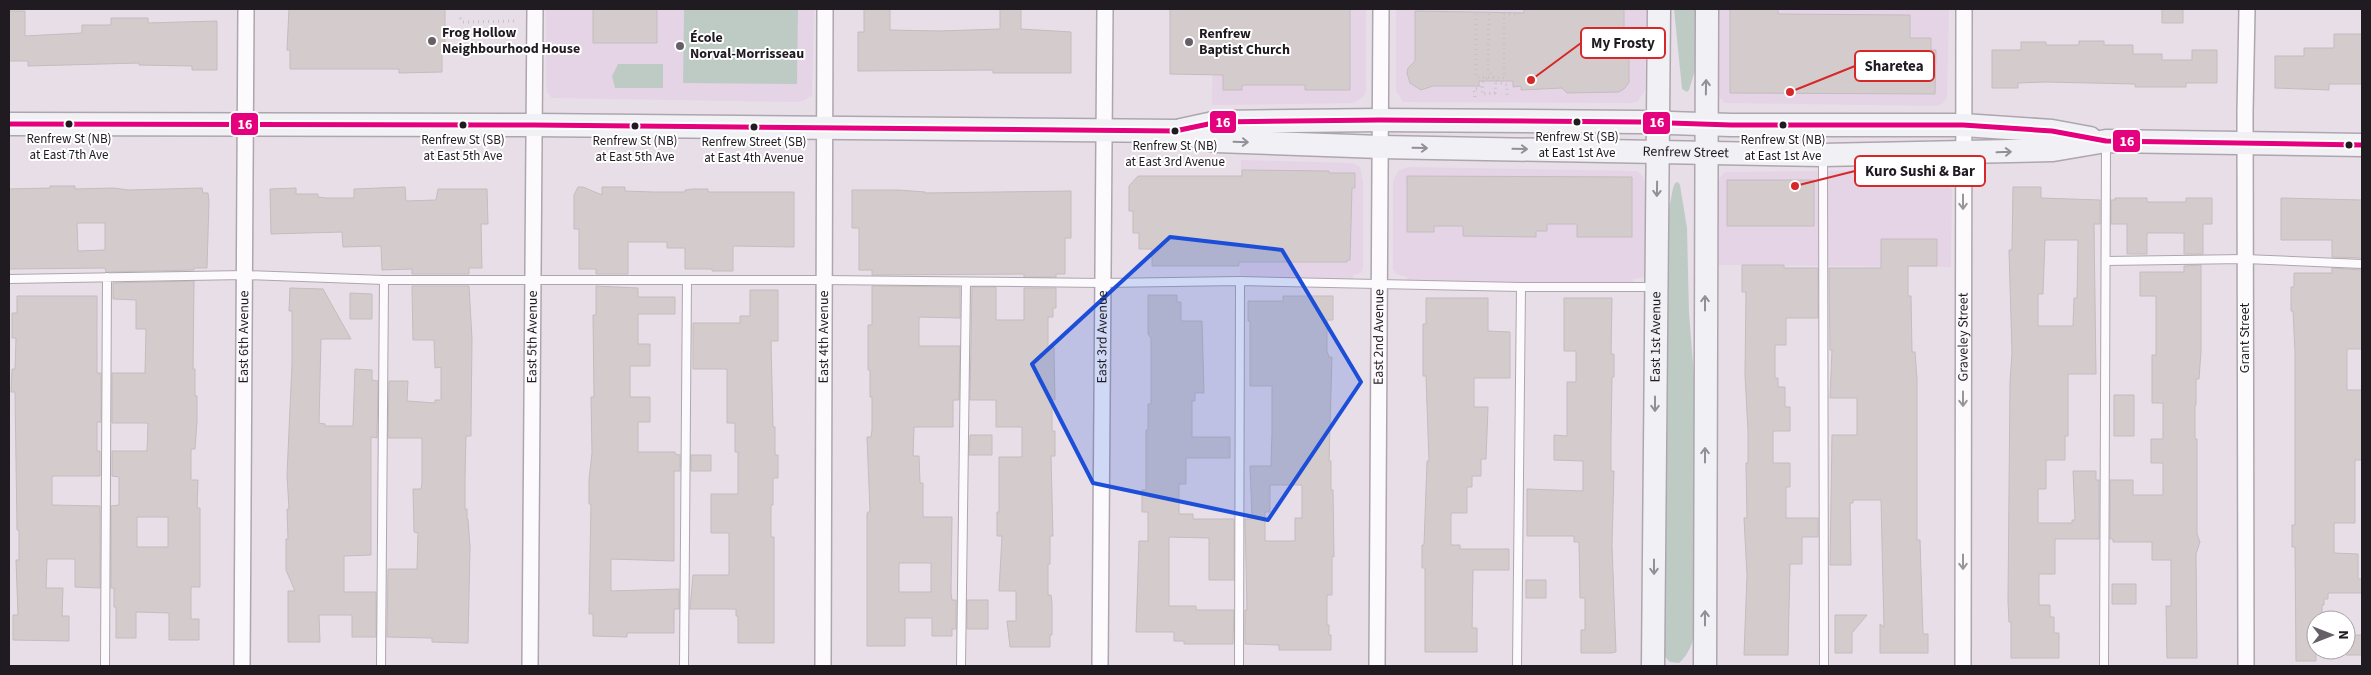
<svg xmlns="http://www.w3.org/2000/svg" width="2371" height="675" font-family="'Source Sans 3',sans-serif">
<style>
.built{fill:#e5d4e6}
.green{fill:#becbc5}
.building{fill:#d3cbcc;stroke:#c4bcbe;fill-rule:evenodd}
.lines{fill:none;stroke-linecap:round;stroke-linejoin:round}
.lane-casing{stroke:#aea6ae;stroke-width:10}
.street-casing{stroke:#aea6ae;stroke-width:18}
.secondary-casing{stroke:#aea6ae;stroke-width:25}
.path{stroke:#c5c2c6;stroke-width:3;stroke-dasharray:1 4;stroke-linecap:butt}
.lane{stroke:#fcfafc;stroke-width:8}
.street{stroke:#fcfafc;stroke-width:15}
.secondary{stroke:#f0f0f5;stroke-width:22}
.bus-1-casing{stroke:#fff;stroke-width:9}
.bus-1{stroke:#e5007d;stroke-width:5}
.oneway{stroke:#929096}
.oneway2{stroke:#999599}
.marked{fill:#1d4ed8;fill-opacity:0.2;stroke:#1d4ed8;stroke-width:4;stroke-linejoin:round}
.poi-dot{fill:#665f67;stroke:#fff;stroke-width:2}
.bus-dot{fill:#201a21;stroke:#fff;stroke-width:2}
.labels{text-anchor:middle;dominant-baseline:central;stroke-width:4;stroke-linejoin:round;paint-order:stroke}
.bus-label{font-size:13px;fill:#201a21;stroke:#fff}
.poi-label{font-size:14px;font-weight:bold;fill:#201a21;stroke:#fff;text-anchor:start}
.street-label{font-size:14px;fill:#201a21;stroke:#fff}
.leader{fill:none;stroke:#d62828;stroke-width:2}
.callout-dot{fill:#d62828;stroke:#fff;stroke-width:2}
.callout{fill:#fff;stroke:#d62828;stroke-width:2}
.callout-label{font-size:15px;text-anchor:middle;font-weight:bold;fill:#201a21}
.line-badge{stroke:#fff;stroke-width:2}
.badge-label{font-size:14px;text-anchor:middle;font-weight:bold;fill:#fff}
</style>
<rect width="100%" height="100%" fill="#e8dee8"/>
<path class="built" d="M546 9H814L812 95 805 100 798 102 552 98 547 92 546 84Z
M1213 9H1366V92L1364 96 1354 103 1212 105Z
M1396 9H1646L1645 90 1638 101 1631 103 1403 102 1396 91Z
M1716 9H1949L1947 98 1942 104 1936 106 1725 103 1717 95Z
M1241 160 1353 163 1360 167 1363 181V269L1361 273 1353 275V284L1240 281Z
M1408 167 1637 171 1644 178 1645 184V277L1633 279V286L1407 284V277L1396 274 1393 269V182L1398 171Z
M1936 170 1945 174 1952 190 1951 267 1715 265 1716 182 1725 172Z"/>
<path class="green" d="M684 9H798L797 84 683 83Z
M1674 9H1698L1696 67 1689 90 1687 92 1682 89Z
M618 64H663V88H615L612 76Z
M1678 182 1680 185 1687 228 1689 313 1696 402 1695 630C1693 643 1689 654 1679 663L1670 662 1664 656 1666 225 1673 188 1675 183Z"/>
<path class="building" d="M289 9H445V54H442V72L399 73V69H290V50H287Z
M593 9H657V43H593Z
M864 9H890V30L939 31 1000 29V9H1021V29L1071 32V73H993V70L858 71V32H864Z
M1170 9H1350V90H1305V85H1242V90H1223V75L1170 74Z
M1524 9H1624V53H1629V82L1625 88 1619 92 1567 93 1562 88 1521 90V86L1513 87V81H1479V86H1433L1421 90 1410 83 1407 73 1408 68 1415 61V11L1524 13Z
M1730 9H1778V14L1910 15V38H1931V50H1936L1935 94 1730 93Z
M2162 9H2183V23H2162Z
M9 11H25V36L82 33V25H111V18H148V23L217 21V70H192V66L139 65V63L28 66V61H9Z
M2334 34H2362V84H2329V90L2275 88V56H2304V48H2334Z
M2079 41H2104V45H2133V54H2162V60H2192V50H2217V83H2186V87H2135V84L2046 82 2018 83V88H1992V50H2021V42H2046V45H2079Z
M1242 170 1329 171V173H1355V188H1352L1350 260H1347V262H1239V266H1152V249H1139V233H1133V211H1129V186L1138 176H1242Z
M1407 176 1632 177V237H1577V224H1547V231H1536V237L1463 236V226H1434V232H1407Z
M1727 180H1814V226H1727Z
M50 186H75V189L113 188 129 190 202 188 203 193H208L209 201 207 268H194V270L106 272 105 268 9 269V189L50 188ZM77 223H105V250L78 251Z
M405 187 406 201 436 200 438 189H487L488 224H481L482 268H469V274H412V269L382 270 381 246 343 247 342 232 271 234 270 189 296 188V194H318V197L325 198H354V189Z
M578 187H583L602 195V187H625V191L653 192H685V190L693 189H708V192H794V247L733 246V271H712V269H685V248H667V242H628V274H596V269H579V229H574V195Z
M2013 187H2041V198L2100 200V224H2094L2096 374H2068V436H2065V460H2046V489H2038V523H2072V520H2075L2073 471H2096V480H2099V539H2055V574H2039V605H2050V617H2054V633H2059V658H2011V622H2009L2008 601 2010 382 2012 353 2009 250H2012ZM2045 240H2078L2077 298H2074L2073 326H2038V294H2043Z
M852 190H898L925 192V193L1071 191V238H1065V274H1056V277H1024V274L872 275V270H859V228H852Z
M2115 198H2147V202H2186V198H2212V224H2203V254H2184V233H2147V254H2127V224H2111V200H2115Z
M2281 198 2362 200V258L2332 257V240H2281Z
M1881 239H1937V266H1908V296H1911L1912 352H1915L1917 379V540H1920L1923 634H1928V653H1880V624L1884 627 1881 500H1853V503H1850L1851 565H1830L1832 435H1857V398H1830L1832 350H1830L1829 268H1881Z
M1742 265H1784V268H1818V318H1786V345H1775V378H1778V387H1785V407H1790V431H1773V463H1790V487H1786V518H1818V537H1802V564H1790L1788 655H1744L1747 575 1744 518H1747L1746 463H1748V431L1745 375 1746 292H1742Z
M2201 265V351L2199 379H2196V405H2195V439H2197V534L2200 542 2196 554 2197 658H2167L2166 606H2171V560H2152V542H2113V539H2110V480H2133V495H2163V463H2151V439H2163V403H2152V355H2156V296H2140V272H2184V266Z
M2332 268 2362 270V349H2347V390H2362V460H2355V523H2334V553L2358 554V579H2362V593H2328V599H2324V605H2322V616H2318V620H2316V661H2296L2295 547H2292V525H2295V352L2293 311H2291V287H2294V273H2332Z
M194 281 193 369H195V396H197V421L195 449H191V480H198L197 508H200V587H191V619H199V640H169V613L136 612V638H116V607H114V588H111V506L119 505V477L112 476V451H147L148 423H112V373H145L146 329H136V300L113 299V283ZM137 517H168V547H137Z
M412 286H469L472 339 471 425V436H466L465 477V509H467V519H468L470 547 468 643 432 642V638L387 637 388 569H417L418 533 414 532 413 489H421L422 483V438H388L389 381H408L407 401 435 403V400H441V367L435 368 434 340H413Z
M596 286 638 288V297H675V314H638V344H650V366H630V397H650V422H638V452H675V454L680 455V471H674V561L611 559V591L679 589V609H674V633H627V637L593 636V614H589L591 504H589V480L592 453 591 397H594L593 315H596Z
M872 286 960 287V318L919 317V346H960L959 400H953V427H914L913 456H919L920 483H923V517H952L951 593 952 600H956V629H952V636H932V618H905V646H867V513L870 511 867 437H871L872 430V397H870V370H868V325H872ZM899 563H931V592H899Z
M972 287H996V320H1024V288H1056V308H1053V317H1048V347H1054L1055 400H1052V431H1055V456H1051L1053 536H1050V564H1048V595H1051L1052 603V635H1050V647H1010L1007 621H1016V591H999L1002 536H997V512H999V457H1022V427H996V400H970Z
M290 288 323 289 351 339H321L319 423 325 424V426H353L355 369 372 370V380L378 381 377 438 371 437V555L344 556V592H376V637H352V615H319L320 642H288V591H295L286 570V539H288L287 509H289L287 475 292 364V311H289Z
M750 290H778V341H771L773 427H775V455H778V478H773V505H771V537H774V643H738V616H736V609H690L693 575H729V533H711V494H738V452H735V423H727V369H693V323H740V316H750Z
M350 293 372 294V319H350Z
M1148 295H1177V302H1181V321H1202L1204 393H1195V401H1192V437H1230V458H1186V484H1179V514H1193V519H1234V580H1209V538L1169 537V606H1196V610H1234L1233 644H1184V641H1174V632H1136L1139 541H1148V512H1142V490H1146V430H1148V404H1151V338L1148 334Z
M17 296H97V373H101V422H97V451H100V476H52V505L100 506V588L75 587V559H47L46 588H63L62 616H69V641L13 640V615H18L16 560H19V530H17L15 392H11L12 369H15L16 338H12V313H17Z
M1283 296H1333V320H1327V351L1329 357H1332L1329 461H1331V490H1333L1334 557 1332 556V595H1327V625H1329V635H1331V650H1279V645L1245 644V610H1247L1245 519H1252L1250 466H1271L1272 432V386H1250V321H1248V301H1283ZM1270 485H1302V518H1295V541H1265V512H1270Z
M1426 298H1488V331L1510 332V378H1474V407H1488L1486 459H1481V476H1472V487H1467V513H1451V545H1460V549H1509V570H1473L1472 628H1477V652H1425V568H1422V545H1424L1427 461H1429L1426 376H1423V324H1426Z
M1564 298H1612L1611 354H1614V377H1612L1611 436V471H1614L1612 546 1616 652 1611 653H1581V630H1585V598H1580L1579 542H1574V536H1527V489L1583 491V461L1554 460V435L1567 436V382H1576V351H1564Z
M2114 395H2134V436H2114Z
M970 435H992V455H969Z
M691 455H711V471H691Z
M1526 580H1546V598H1526Z
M2112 584H2136V604H2112Z
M967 600H988V629H967Z
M1835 615H1867L1852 633V653H1835Z
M2346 635H2362V655H2346Z"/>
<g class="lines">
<g class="lane-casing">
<path id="lane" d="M1823 157 1824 666
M2106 261 2245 259 2362 264
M9 279 245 275 384 280H823L1103 283 1240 281 1521 287H1654
M105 666 107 277
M381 666 384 280
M684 666 687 280
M961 666 966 282
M1239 666 1240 281
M1517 666 1521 287
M2104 666 2106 143"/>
</g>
<g class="street-casing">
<g id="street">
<path id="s1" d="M242 666 246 9"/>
<path id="s2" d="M530 666 535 9"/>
<path id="s3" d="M823 666 825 9"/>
<path id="s4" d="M1100 666 1105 9"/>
<path id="s5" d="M1377 666 1381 9"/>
<path id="s6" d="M1963 666 1964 9"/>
<path d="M2246 666 2245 112 2247 9"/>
</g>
</g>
<g class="secondary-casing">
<g id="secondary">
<path id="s7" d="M9 124 534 125 1175 131 1216 141 1380 147 1823 155 2053 150 2106 141 2362 145"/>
<path d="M1181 130 1218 122 1380 120 1640 122 1731 125H1963L2052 131 2090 138"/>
<path id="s8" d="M1653 666 1659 9"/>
<path d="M1705 666 1707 9"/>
</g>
</g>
<path class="path" d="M1476 9V77L1504 78V14L1518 15V9
M1489 9 1488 71 1498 82 1507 85V98
M460 18 463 22 514 21
M1487 78 1483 82 1482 94 1495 93 1496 80
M1475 97 1474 89 1480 88 1482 83"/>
<use href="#lane" class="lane"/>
<use href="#street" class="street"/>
<use href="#secondary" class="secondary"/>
<g class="bus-1-casing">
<path id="bus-1" d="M9 124 534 125 1175 131 1218 122 1380 120 1640 122 1731 125H1963L2052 131 2106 141 2362 145"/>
</g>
<use href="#bus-1" class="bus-1"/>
</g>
<defs><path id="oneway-shaft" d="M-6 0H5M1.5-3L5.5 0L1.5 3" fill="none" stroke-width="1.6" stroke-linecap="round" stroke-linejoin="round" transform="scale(1.25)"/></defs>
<g class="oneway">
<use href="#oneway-shaft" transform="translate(1706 87) rotate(-89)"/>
<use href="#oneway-shaft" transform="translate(1241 142) rotate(2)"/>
<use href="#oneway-shaft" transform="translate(1420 148) rotate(1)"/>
<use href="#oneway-shaft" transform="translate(1520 149) rotate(1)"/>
<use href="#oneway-shaft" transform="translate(2004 152) rotate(-2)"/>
<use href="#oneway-shaft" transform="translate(1657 189) rotate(91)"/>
<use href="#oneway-shaft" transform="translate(1705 303) rotate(-90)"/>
<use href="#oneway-shaft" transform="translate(1655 404) rotate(90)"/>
<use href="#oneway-shaft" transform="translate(1705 455) rotate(-90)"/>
<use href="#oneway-shaft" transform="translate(1654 567) rotate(90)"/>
<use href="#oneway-shaft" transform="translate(1705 618) rotate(-90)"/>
</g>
<g class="oneway2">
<use href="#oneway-shaft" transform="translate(1963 202) rotate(90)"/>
<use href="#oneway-shaft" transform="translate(1963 399) rotate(90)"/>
<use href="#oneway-shaft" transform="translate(1963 562) rotate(90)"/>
</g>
<path class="marked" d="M1170 237 1282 250 1361 382 1268 520 1093 483 1032 364Z"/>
<g class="poi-dot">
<circle cx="432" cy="41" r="5"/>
<circle cx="1189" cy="42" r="5"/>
<circle cx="680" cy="46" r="5"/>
</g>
<g class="bus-dot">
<circle cx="1577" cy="122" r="4.5"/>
<circle cx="69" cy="124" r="4.5"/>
<circle cx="463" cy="125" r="4.5"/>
<circle cx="1783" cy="125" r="4.5"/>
<circle cx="635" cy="126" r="4.5"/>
<circle cx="754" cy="127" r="4.5"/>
<circle cx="1175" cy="131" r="4.5"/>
<circle cx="2349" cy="145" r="4.5"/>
</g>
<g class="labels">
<g class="bus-label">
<text x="1577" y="137">Renfrew St (SB)<tspan x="1577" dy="16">at East 1st Ave</tspan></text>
<text x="69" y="139">Renfrew St (NB)<tspan x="69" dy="16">at East 7th Ave</tspan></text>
<text x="463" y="140">Renfrew St (SB)<tspan x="463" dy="16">at East 5th Ave</tspan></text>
<text x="1783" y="140">Renfrew St (NB)<tspan x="1783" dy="16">at East 1st Ave</tspan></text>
<text x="635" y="141">Renfrew St (NB)<tspan x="635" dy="16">at East 5th Ave</tspan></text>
<text x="754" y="142">Renfrew Street (SB)<tspan x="754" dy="16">at East 4th Avenue</tspan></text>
<text x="1175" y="146">Renfrew St (NB)<tspan x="1175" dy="16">at East 3rd Avenue</tspan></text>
</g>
<g class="poi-label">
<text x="442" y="33">Frog Hollow<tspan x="442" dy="16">Neighbourhood House</tspan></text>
<text x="1199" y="34">Renfrew<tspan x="1199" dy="16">Baptist Church</tspan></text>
<text x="690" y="38">École<tspan x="690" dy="16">Norval-Morrisseau</tspan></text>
</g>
<g class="street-label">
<text stroke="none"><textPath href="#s7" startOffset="1678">Renfrew Street</textPath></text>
<text stroke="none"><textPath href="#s3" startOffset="329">East 4th Avenue</textPath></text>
<text stroke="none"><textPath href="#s4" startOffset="329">East 3rd Avenue</textPath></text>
<text stroke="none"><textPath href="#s5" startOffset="329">East 2nd Avenue</textPath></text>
<text stroke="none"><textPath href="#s8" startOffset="329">East 1st Avenue</textPath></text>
<text stroke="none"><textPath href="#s1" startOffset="329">East 6th Avenue</textPath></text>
<text stroke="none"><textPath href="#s2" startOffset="329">East 5th Avenue</textPath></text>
<text stroke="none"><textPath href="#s6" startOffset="329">Graveley Street</textPath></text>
<text transform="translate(2245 338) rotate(-90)">Grant Street</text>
</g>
</g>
<path class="leader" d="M1531 80L1581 43M1790 92L1855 66M1795 186L1855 171"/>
<g class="callout-dot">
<circle cx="1531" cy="80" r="5"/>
<circle cx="1790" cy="92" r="5"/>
<circle cx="1795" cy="186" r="5"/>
</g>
<g class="callout">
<rect x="1581" y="28" width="84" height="30" rx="5"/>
<rect x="1855" y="51" width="79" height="30" rx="5"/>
<rect x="1855" y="156" width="130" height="30" rx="5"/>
</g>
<g class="callout-label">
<text x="1623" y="48">My Frosty</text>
<text x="1894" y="71">Sharetea</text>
<text x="1920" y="176">Kuro Sushi &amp; Bar</text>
</g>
<g class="line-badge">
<rect x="1209" y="110" width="28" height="24" rx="5" fill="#e5007d"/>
<rect x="1642" y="111" width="29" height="24" rx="5" fill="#e5007d"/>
<rect x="230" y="112" width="29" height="24" rx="5" fill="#e5007d"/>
<rect x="2112" y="129" width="29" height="24" rx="5" fill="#e5007d"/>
</g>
<g class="badge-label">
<text x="1223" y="127">16</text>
<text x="1657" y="127">16</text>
<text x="245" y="129">16</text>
<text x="2127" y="146">16</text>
</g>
<rect width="2371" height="675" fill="none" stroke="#201a21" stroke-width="20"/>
<g transform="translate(2331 635) rotate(90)"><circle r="24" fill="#ffffff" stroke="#a6a3a6"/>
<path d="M0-4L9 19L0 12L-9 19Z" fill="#665f67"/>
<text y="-8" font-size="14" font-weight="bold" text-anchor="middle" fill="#201a21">N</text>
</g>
</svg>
